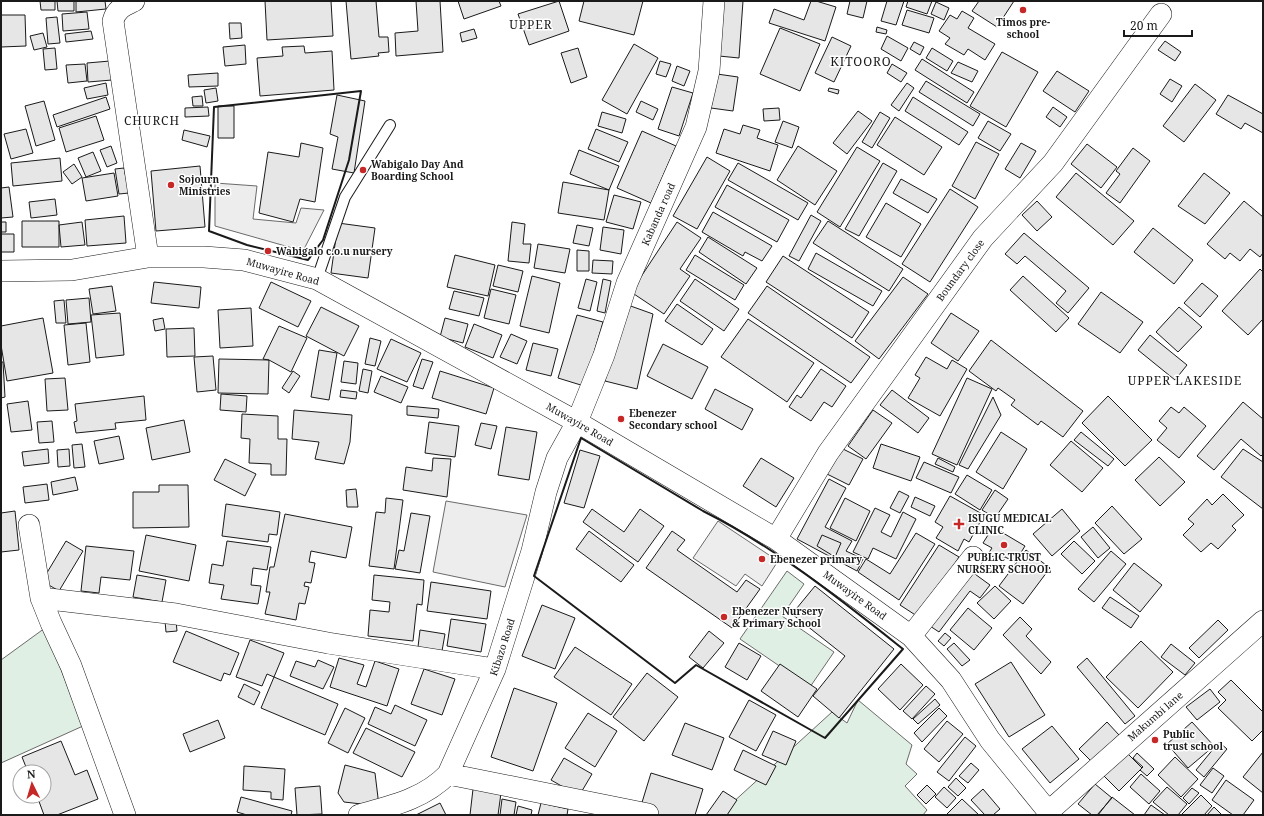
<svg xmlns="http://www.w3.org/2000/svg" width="1264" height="816" font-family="'Noto Serif',serif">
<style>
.green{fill:#e0efe3;stroke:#6a6a6a}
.parking{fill:#ededed;stroke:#6a6a6a}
.building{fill:#e6e6e6;stroke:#1a1a1a}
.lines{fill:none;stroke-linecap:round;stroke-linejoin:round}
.lane-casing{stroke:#1a1a1a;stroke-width:12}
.street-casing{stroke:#1a1a1a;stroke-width:22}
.lane{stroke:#fff;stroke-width:10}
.street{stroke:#fff;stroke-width:21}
.wall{stroke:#1a1a1a;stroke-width:2}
.poi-dot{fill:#c62828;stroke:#fff;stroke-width:1.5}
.labels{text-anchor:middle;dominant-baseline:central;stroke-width:3;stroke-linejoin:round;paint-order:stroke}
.poi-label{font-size:10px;font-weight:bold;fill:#1a1a1a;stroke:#fff;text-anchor:start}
.street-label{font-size:10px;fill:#1a1a1a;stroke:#fff}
.quarter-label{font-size:12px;letter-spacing:1px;fill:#1a1a1a;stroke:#fff}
</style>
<rect width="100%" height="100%" fill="#fff"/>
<path class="green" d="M787 571 804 584 782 616 834 652 810 687 740 639Z
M45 628 83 726 1 763V660Z
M858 700 912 745 906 764 917 774 905 786 927 810 923 815H719L832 712 847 723Z"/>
<path class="parking" d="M215 183 257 186 253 219 296 223 301 208 324 210 303 251 215 226Z
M446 501 527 515 505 587 433 572Z
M718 521 778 561 762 586 745 574 736 586 693 558Z"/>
<path class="building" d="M40 1H55V10H41Z
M57 1H74V11H58Z
M76 1H105L106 9 76 12Z
M265 1H331L333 36 267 40Z
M346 1H376L379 37H388L389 52 378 53 379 56 351 59Z
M416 1H440L443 52 396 56 395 33 418 31Z
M458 1H499L501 6 464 19Z
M559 1 569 31 529 45 518 14Z
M584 1H643L634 35 579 21Z
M723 1H743L739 58 719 56Z
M811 1H816L836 7 825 41 769 23 774 9 804 20Z
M850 1H867L863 18 847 14Z
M887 1H904L896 25 881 21Z
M908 1H932L927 14 906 7Z
M979 1H1014L997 27 972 11Z
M936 2 949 8 944 20 931 14Z
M907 10 934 18 929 33 902 25Z
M962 11 974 18 968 28 995 44 985 60 968 49 964 55 945 44 950 38 939 31 950 15 957 19Z
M87 12 89 29 63 31 62 14Z
M1 15H25L26 46 1 47Z
M57 17 60 43 48 44 46 18Z
M229 23H241L242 38 230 39Z
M877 27 887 30 886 34 876 32Z
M780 28 820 44 800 91 760 74Z
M474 29 477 38 462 42 460 33Z
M91 31 93 39 66 42 65 34Z
M43 33 47 47 34 50 30 36Z
M887 36 908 48 901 61 881 49Z
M832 37 851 46 834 82 815 73Z
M1165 41 1181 52 1175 61 1158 50Z
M914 42 924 47 920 55 910 49Z
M634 44 658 58 627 114 602 100Z
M245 45 246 64 225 66 223 47Z
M304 46 305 53 332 51 334 90 260 96 257 58 283 56 282 47Z
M55 48 57 69 45 70 43 49Z
M578 48 587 77 571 83 561 53Z
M932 48 953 61 947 71 926 58Z
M1002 52 1038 72 1006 127 970 106Z
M922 59 974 92 967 103 915 70Z
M110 61 112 80 88 82 87 63Z
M660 61 671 64 666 77 656 74Z
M958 62 978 71 972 82 951 73Z
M85 64 87 81 68 83 66 65Z
M892 64 907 73 901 82 887 73Z
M677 66 690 71 684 86 672 81Z
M1057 71 1089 91 1075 112 1043 91Z
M218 73V86L189 87 188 75Z
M717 74 738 77 733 111 711 108Z
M1170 79 1182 86 1172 102 1160 94Z
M926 81 980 114 973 126 919 92Z
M106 83 108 95 87 99 84 88Z
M907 83 914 88 899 111 891 105Z
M1195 84 1216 100 1184 142 1163 126Z
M672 87 693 93 679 136 658 129Z
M216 88 218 101 206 103 204 90Z
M829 88 839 90 838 94 828 91Z
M337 95 365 101 354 173 332 169 338 137 330 134Z
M1228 95 1263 114V133L1245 123 1241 129 1216 114Z
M202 96 203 106H193L192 97Z
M106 97 110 109 57 127 53 115Z
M913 97 968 132 959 145 905 111Z
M44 101 55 140 36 146 25 106Z
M641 101 658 109 653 120 636 112Z
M218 106H234V138H218Z
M208 107 209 116 185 117V108Z
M1053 107 1067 117 1060 127 1046 117Z
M779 108 780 120 764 121 763 109Z
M858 111 872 121 847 154 833 143Z
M602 112 626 119 622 133 598 126Z
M880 112 890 118 872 148 862 142Z
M96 116 104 140 66 152 59 128Z
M895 117 942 147 924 175 877 145Z
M783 121 799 127 792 148 775 142Z
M988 121 1011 134 1000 151 978 138Z
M743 125 760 130 757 138 778 145 770 171 716 153 724 129 740 134Z
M26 129 33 153 11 159 4 134Z
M596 129 628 142 619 162 588 149Z
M184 130 210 136 207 147 182 140Z
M642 131 676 146 651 203 617 188Z
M976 142 999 154 975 199 952 186Z
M301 143 323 148 315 202 300 199 293 222 259 213 268 152 299 157Z
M1021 143 1036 151 1020 178 1005 169Z
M1087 144 1117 167 1101 188 1071 164Z
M111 146 117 163 107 167 100 150Z
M798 146 837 171 815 205 777 180Z
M857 147 880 161 840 227 817 212Z
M1133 148 1150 161 1120 203 1106 193 1120 174 1116 171Z
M579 150 619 166 609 190 570 174Z
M93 152 101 171 86 177 78 158Z
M707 157 730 171 697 229 673 216Z
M60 158 62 181 13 186 11 163Z
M738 163 808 203 798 220 728 180Z
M883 163 897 171 859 236 845 229Z
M74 164 82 177 72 184 63 172Z
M200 166 205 227 156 231 151 171Z
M124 168 129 193 119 194 115 169Z
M114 173 118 196 86 201 82 178Z
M1076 173 1134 221 1113 245 1056 197Z
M1204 173 1230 193 1205 224 1178 206Z
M901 179 937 199 928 213 893 193Z
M563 182 609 190 604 220 558 213Z
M727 185 789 220 777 242 715 207Z
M9 187 13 217 1 218V188Z
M950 189 978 207 930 282 902 264Z
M614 195 641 202 633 229 606 222Z
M55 199 57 215 31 218 29 202Z
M1037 201 1052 217 1037 231 1022 215Z
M1244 201 1263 217V253L1260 257 1250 249 1240 261 1230 253 1225 259 1207 244Z
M886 203 921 224 901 257 866 237Z
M713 212 772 246 762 261 745 252 743 256 702 232Z
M811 215 821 221 799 261 789 256Z
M124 216 126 243 87 246 85 220Z
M22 221H59V247H22Z
M828 221 903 269 889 291 813 243Z
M1 222H6V232H1Z
M82 222 85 245 61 247 59 225Z
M512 222 525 224 523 244H531L529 263 508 261Z
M677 222 701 238 680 269 690 276 664 314 631 292Z
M338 223 375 228 368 278 331 273Z
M577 225 593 228 589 246 573 243Z
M603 227 624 230 621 254 600 250Z
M1153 228 1193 260 1174 284 1134 252Z
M1024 233 1089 288 1068 313 1056 303 1066 291 1025 256 1017 264 1005 254Z
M1 234H14V252H1Z
M708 237 757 268 746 284 699 252Z
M538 244 570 249 565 273 534 268Z
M577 250 589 251V271H577Z
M816 253 882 291 873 306 808 269Z
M455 255 495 265 488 296 447 287Z
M695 255 744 285 735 300 686 270Z
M783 256 869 312 852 338 766 282Z
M593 260 613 261 612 274 592 273Z
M498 265 523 271 518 292 493 286Z
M1260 269 1263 272V319L1248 335 1222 311Z
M532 276 560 283 549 333 520 326Z
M1023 276 1069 318 1056 332 1010 290Z
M903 277 928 294 879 359 855 341Z
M586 279 597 282 590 311 578 308Z
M603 279 611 281 605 313 597 311Z
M695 279 739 309 724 331 680 301Z
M154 282 201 287 199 308 151 303Z
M271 282 311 301 298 327 259 308Z
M1202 283 1218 296 1200 317 1184 303Z
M112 286 116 311 93 314 89 289Z
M767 286 870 357 851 383 748 313Z
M491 289 516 295 509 324 484 318Z
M454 291 484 298 479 316 449 309Z
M1101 292 1143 322 1120 353 1078 324Z
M89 298 91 322 68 324 66 300Z
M64 300 66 323H56L54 301Z
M625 304 653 314 637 389 605 381Z
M677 304 713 329 702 345 665 321Z
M321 307 359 326 344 356 306 336Z
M1179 307 1202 327 1178 352 1156 332Z
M251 308 253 346 220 348 218 310Z
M120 313 124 355 96 358 91 315Z
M951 313 979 331 958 361 931 343Z
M577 315 603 322 584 386 558 378Z
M43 318 53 373 7 381 1 345V326Z
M163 318 165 329 155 331 153 320Z
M445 318 468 324 463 343 440 337Z
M748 319 814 363 787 402 721 357Z
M86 323 90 362 68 365 64 325Z
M474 324 502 335 493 358 465 347Z
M279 326 307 338 291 372 269 360 263 359Z
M194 328 195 356 167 357 166 329Z
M511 334 527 341 517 364 500 357Z
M1150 335 1187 365 1175 380 1138 350Z
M370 338 381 341 375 366 365 364Z
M391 339 421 353 407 382 377 369Z
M991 340 1083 411 1063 437 1041 421 1038 425 1011 405 1015 400 998 388 996 391 969 371Z
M533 343 558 349 551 376 526 370Z
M663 344 708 367 692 399 647 376Z
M319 350 337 353 329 400 311 397Z
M213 356 216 390 197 392 194 357Z
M926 357 947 369 952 360 967 369 940 416 908 398 920 378 915 375Z
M219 359 269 360 268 394 218 393Z
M422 359 433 362 423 389 413 386Z
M344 361 358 363 356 384 341 382Z
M1 362H3L5 397 1 398Z
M363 369 372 371 368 393 359 391Z
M821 369 846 386 832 407 824 402 811 421 789 407 797 395 801 398Z
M293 371 300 376 289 393 282 388Z
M440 371 494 388 486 414 432 398Z
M381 376 408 387 401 403 374 392Z
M65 378 68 410 47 411 45 379Z
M967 378 992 389 957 465 932 454Z
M715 389 753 409 742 430 705 409Z
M341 390 357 392 356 399 340 397Z
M892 390 929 418 918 433 880 405Z
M221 394 247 396 246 412 220 410Z
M144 396 146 420 115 423 116 429 76 433 74 422 77 421 75 404Z
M1108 396 1152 440 1125 466 1082 423Z
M993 397 1001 415 968 469 959 465Z
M28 401 32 430 11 432 7 404Z
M1243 402 1263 419V454L1261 456 1241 439 1214 470 1197 456Z
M407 406 439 409 438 418 407 415Z
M1171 407 1179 413 1184 407 1206 426 1179 458 1157 440 1167 428 1159 421Z
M294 410 352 415 350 442 344 464 315 459 319 442 292 439Z
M873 410 892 423 866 459 848 446Z
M242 414 278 416V439H287L286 475H271V464L249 463 250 439 241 438Z
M184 420 190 452 152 460 146 428Z
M52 421 54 442 39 443 37 422Z
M429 422 459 426 455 457 425 453Z
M481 423 497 426 491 449 475 445Z
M506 427 537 432 529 480 498 475Z
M1001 432 1027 449 1003 489 976 472Z
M1081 432 1114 459 1108 466 1074 440Z
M119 436 124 459 99 464 94 441Z
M1071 441 1103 468 1082 492 1050 465Z
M82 444 85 467 74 468 72 445Z
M881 444 920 457 911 481 873 468Z
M841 448 863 459 849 485 827 474Z
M48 449 49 463 24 466 22 452Z
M69 449 70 466 58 467 57 450Z
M1243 449 1263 462V509L1221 477Z
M580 450 600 456 584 508 564 503Z
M1159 457 1185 482 1160 506 1135 480Z
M433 458 451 459 447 497 403 490 406 467 432 471Z
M761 458 794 478 776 507 743 486Z
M938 458 955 467 953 472 935 464Z
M225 459 256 474 245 496 214 480Z
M924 462 959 477 951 493 916 478Z
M967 475 992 490 980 510 955 494Z
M75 477 78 490 53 495 51 482Z
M829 479 846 488 825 527 852 541 846 551 863 559 857 571 797 539Z
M47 484 49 500 25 503 23 487Z
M159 485H188L189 527 133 528V492H159Z
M356 489 358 507H347L346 490Z
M995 490 1008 499 995 518 982 510Z
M899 491 909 496 900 513 890 508Z
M1223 494 1244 515 1232 526 1236 530 1218 549 1211 543 1201 552 1183 535 1194 524 1188 519 1207 499 1212 505Z
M950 496 984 515 969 542 964 539 958 551 936 538 943 527 935 522Z
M915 497 935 506 930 516 911 507Z
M386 498 403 500 394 569 369 566 376 512 385 513Z
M845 498 870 511 856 541 830 528Z
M226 504 280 512 277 535 269 534 268 542 222 536Z
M1112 506 1142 539 1124 554 1095 523Z
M875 508 890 515 881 532 891 537 903 512 916 519 896 559 873 548 868 559 853 552Z
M592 509 624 532 640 509 664 526 638 562 583 522Z
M1062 509 1080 531 1052 556 1033 534Z
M15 511 19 550 1 552V513Z
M411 513 430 516 420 573 395 569 399 550 404 551Z
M285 514 352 527 346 558 311 551 309 562 315 563 311 583 305 582 304 586 309 587 305 604 299 603 296 620 265 614 270 592H266L270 567H274Z
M993 527 1025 546 1015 562 1005 557 1002 562 988 554 992 548 983 543Z
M1093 527 1110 548 1098 558 1081 537Z
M589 531 634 565 621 582 576 549Z
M672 531 685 540 677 550 737 592 746 580 760 589 732 628 646 568Z
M916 533 935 544 899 600 858 572 866 559 890 574Z
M146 535 196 545 189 581 139 571Z
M822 535 841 543 835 557 817 546Z
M66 541 83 551 59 591 42 581Z
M227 541 271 547 267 570 253 568 251 585 261 586 258 604 221 599 224 585 209 583 212 564 223 566Z
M1074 541 1095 561 1082 574 1061 554Z
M939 545 959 557 920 618 900 605Z
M86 546 134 551 130 580 101 577 99 593 81 591Z
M1026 550 1050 568 1023 604 999 586Z
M1111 551 1126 564 1094 602 1078 589Z
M1134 563 1162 585 1140 612 1113 590Z
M968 569 990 585 980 598 970 591 939 632 927 624Z
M137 575 166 580 162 602 133 597Z
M374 575 424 580 422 605 417 604 413 641 368 636 370 610 389 612 390 602 372 600Z
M431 582 491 591 487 619 427 611Z
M815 586 894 649 839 718 813 696 845 656 792 614Z
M995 586 1011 601 994 619 977 603Z
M1110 597 1139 616 1131 628 1102 608Z
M542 605 575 618 555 669 522 656Z
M968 608 992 628 974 650 950 630Z
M1020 617 1032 629 1026 636 1051 662 1041 674 1003 635Z
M451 619 486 624 481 652 447 646Z
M1218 620 1228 630 1199 658 1189 648Z
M165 621H176L177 631 166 632Z
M420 630 445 634 442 651 418 647Z
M186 631 239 653 230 675 224 673 221 681 173 662Z
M709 631 724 643 703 668 689 657Z
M945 633 951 638 944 646 938 641Z
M250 640 284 653 274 677 267 674 262 686 236 677Z
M1141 641 1173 672 1138 708 1106 677Z
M739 643 761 656 747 680 725 667Z
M954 643 970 660 962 666 947 649Z
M1171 644 1195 663 1185 675 1161 657Z
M575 647 632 684 611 715 554 677Z
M339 658 364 665 357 684 366 687 375 661 399 669 387 706 330 687Z
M1087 658 1135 716 1125 724 1077 667Z
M318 660 334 667 323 689 290 676 296 661 315 667Z
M1011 662 1045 715 1009 737 975 684Z
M780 664 817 689 798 717 761 691Z
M901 664 923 685 900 710 878 689Z
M424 669 455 679 442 715 411 704Z
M647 673 678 697 644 741 613 717Z
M274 677 338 704 325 735 261 708Z
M1231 680 1263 712V730L1252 741 1218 708 1226 700 1218 692Z
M244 684 260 692 254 705 238 697Z
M926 686 935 694 912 719 903 711Z
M514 688 557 703 533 771 491 757Z
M1210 689 1220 702 1197 720 1186 707Z
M935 699 940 705 918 724 913 719Z
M749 700 776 715 756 751 729 737Z
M395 705 427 720 415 746 368 724 375 707 391 714Z
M345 708 365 718 348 753 328 743Z
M939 708 947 716 922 742 914 733Z
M588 713 617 731 595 767 565 748Z
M218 720 225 738 190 752 183 734Z
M947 721 963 734 939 762 924 749Z
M1107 722 1119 735 1091 761 1079 749Z
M1192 722 1214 746 1188 768 1167 744Z
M685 723 724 738 712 770 672 755Z
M1052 726 1079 759 1050 783 1022 749Z
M366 728 415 752 402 777 353 753Z
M773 731 796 741 786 765 762 755Z
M965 737 976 746 949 781 937 772Z
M61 741 75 775 87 770 98 799 57 815H44L37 796H44V772H28L22 757Z
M1219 742 1227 749 1204 777 1196 770Z
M743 750 776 766 766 785 734 770Z
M1125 751 1142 768 1119 791 1102 774Z
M1263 752V793L1243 777Z
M1137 753 1154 769 1147 776 1140 770 1143 767 1133 758Z
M1175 757 1198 779 1181 797 1158 775Z
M564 758 592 774 579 796 551 780Z
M971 763 979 770 968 783 959 776Z
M345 765 375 773 379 806 344 802 338 793Z
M244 766 285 769 283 800 271 799V792L243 790Z
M1213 768 1224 776 1212 793 1200 785Z
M651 773 703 789 695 815H659L640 809Z
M1141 774 1160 791 1149 804 1130 787Z
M956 778 966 788 958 796 948 787Z
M1226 780 1254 800 1243 815H1233L1212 800Z
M1095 784 1112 798 1097 815H1092L1078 804Z
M927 785 936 794 926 804 917 795Z
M320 786 322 814 297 815 295 788Z
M944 787 956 798 947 808 935 797Z
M1167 787 1187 804 1178 815H1169L1153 802Z
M1192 788 1199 793 1189 804 1183 798Z
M473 789 501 793 498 815H470Z
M983 789 1000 809 993 815H985L971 800Z
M723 791 737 800 727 815H706Z
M1201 795 1212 806 1204 815H1181Z
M241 797 292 811 291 815H247L237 812Z
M1112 797 1135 815H1098Z
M502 799 516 802 514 815H500Z
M962 799 979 815H946Z
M440 803 446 815H416Z
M541 803 568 809 567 815H538Z
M1151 805 1165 815H1144Z
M518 806 532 810 531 815H516Z
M1214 807 1222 815H1207Z"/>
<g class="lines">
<g class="lane-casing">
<path id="lane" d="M317 279 345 197 390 125"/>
</g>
<g class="street-casing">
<path id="street" d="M134 1C124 6 116 9 113 21L148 257
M1 271 72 270 148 257H204L244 260 317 279 577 422 776 539 911 636 951 680 990 740 1051 815
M29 525 41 598 51 623 71 666 125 815
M776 539 828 453 983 238 1053 163 1161 14
M41 598 176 614 328 643 495 669
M911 636 973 557
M448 774 648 814
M1048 812 1263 621
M359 815C391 806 424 799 448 774L495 669 532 551 546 492 557 458 577 422 604 355 627 283 696 127 709 71 714 1"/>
</g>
<use href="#lane" class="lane"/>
<use href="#street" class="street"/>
<path class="wall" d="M361 91 349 160 323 240 308 260 247 245 209 231 214 107Z
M581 438 703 511C775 547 840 599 903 649L825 738 696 665 675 683 534 576Z"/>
</g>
<g class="poi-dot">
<circle cx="1023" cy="10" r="4"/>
<circle cx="363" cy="170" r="4"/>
<circle cx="171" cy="185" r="4"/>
<circle cx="268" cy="251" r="4"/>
<circle cx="621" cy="419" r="4"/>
<path d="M957 518h4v4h4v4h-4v4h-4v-4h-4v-4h4z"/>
<circle cx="1004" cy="545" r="4"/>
<circle cx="762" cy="559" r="4"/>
<circle cx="724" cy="617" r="4"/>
<circle cx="1155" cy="740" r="4"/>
</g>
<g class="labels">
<g class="poi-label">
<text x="1023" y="22" text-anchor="middle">Timos pre-<tspan x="1023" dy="12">school</tspan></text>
<text x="371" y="164">Wabigalo Day And<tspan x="371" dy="12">Boarding School</tspan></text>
<text x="179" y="179">Sojourn<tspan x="179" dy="12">Ministries</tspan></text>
<text x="276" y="251">Wabigalo c.o.u nursery</text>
<text x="629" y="413">Ebenezer<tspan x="629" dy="12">Secondary school</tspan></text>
<text x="968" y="518">ISUGU MEDICAL<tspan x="968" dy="12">CLINIC</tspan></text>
<text x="1004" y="557" text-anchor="middle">PUBLIC TRUST<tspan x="1004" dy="12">NURSERY SCHOOL</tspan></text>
<text x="770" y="559">Ebenezer primary</text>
<text x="732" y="611">Ebenezer Nursery<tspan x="732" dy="12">&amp; Primary School</tspan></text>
<text x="1163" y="734">Public<tspan x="1163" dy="12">trust school</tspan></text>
</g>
<g class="street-label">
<text transform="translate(658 214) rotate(-66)">Kabanda road</text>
<text transform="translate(960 270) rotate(-54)">Boundary close</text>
<text transform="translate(283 271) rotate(16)">Muwayire Road</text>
<text transform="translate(580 424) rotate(30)">Muwayire Road</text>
<text transform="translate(855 595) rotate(36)">Muwayire Road</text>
<text transform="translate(502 647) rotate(-72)">Kibazo Road</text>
<text transform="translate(1155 716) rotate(-41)">Makumbi lane</text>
</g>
<g class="quarter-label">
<text x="531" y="24">UPPER</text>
<text x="861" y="61">KITOORO</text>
<text x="152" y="120">CHURCH</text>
<text x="1185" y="380">UPPER LAKESIDE</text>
</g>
</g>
<rect width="1264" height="816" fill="none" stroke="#1a1a1a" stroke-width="4"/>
<g transform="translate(32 784) rotate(355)"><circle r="19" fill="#ffffff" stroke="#a3a3a3"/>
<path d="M0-3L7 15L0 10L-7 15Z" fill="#c62828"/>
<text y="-6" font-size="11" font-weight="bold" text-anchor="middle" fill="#1a1a1a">N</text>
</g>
<path d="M1124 30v6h68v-6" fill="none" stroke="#1a1a1a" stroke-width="2"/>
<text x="1130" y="30" font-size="12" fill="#1a1a1a" stroke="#ffffff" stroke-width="3" paint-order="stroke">20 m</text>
</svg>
